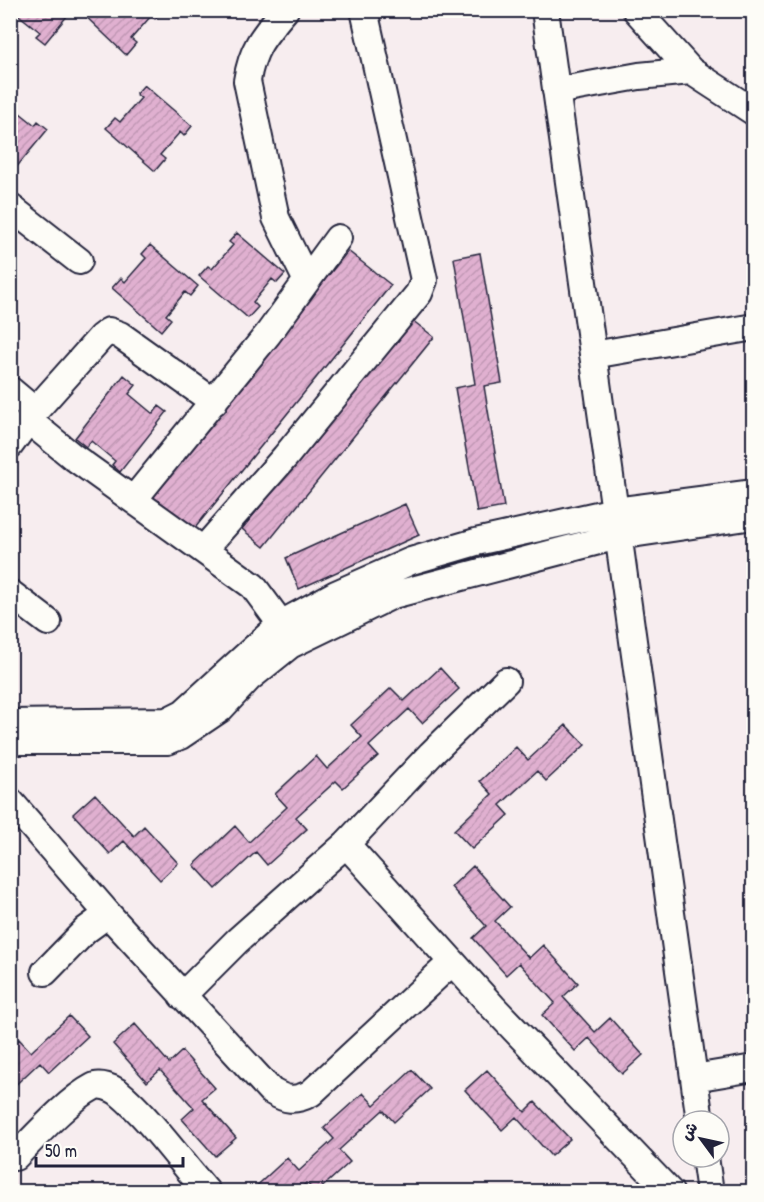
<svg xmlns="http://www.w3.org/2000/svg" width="764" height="1202" font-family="'Patrick Hand','Playpen Sans Arabic',sans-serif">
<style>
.building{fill:url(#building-hatch);stroke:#22223b;stroke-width:1.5}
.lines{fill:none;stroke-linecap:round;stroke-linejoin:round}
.minor-casing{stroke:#22223b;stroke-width:30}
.minor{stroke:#fdfcf7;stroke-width:26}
</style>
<defs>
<pattern id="building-hatch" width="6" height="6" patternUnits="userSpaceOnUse" patternTransform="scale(1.5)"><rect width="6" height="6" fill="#e0b0d0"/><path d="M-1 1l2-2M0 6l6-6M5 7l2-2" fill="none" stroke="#c097b4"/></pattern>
</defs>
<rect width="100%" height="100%" fill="#f7edef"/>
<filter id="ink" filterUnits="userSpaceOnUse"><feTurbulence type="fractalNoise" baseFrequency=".0167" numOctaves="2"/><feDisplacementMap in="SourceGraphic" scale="12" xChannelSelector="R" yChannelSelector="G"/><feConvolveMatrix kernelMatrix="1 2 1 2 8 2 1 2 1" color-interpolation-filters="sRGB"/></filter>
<g filter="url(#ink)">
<path class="building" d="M10 10H72L45 43 36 36 40 32 16 13 12 18Z
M79 10H163L155 19 151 16 131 39 136 43 126 55Z
M144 85 192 126 184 136 180 132 160 155 165 159 155 171 106 128 115 118 120 122 141 98 136 94Z
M10 105 35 125 38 121 48 129 10 175Z
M237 233 285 274 277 283 272 279 253 302 258 307 248 318 199 276 208 266 212 269 233 245 229 242Z
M150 245 198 286 190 296 185 292 166 315 171 319 161 331 112 288 121 278 125 282 146 258 142 254Z
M348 251 391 285 191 533 149 499Z
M480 253 502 383 484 386 504 507 477 512 455 388 475 384 454 258Z
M412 320 434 337 264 547 242 529Z
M124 375 136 385 129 394 153 414 159 406 167 412 120 472 112 465 115 461 91 441 86 447 75 438Z
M405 504 419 535 299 589 286 558Z
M440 668 459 689 422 723 409 709 369 746 378 756 343 788 336 781 296 817 307 829 267 865 256 852 216 889 194 865 235 826 249 842 287 807 275 794 316 756 327 769 362 737 351 725 391 688 404 701Z
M566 725 585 745 546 781 537 771 500 805 509 815 472 849 454 830 492 794 480 781 516 747 528 760Z
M95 794 134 836 144 826 178 863 160 880 124 841 110 854 73 814Z
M473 866 510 907 495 921 529 958 543 945 578 983 563 997 595 1032 610 1018 643 1055 622 1074 589 1038 575 1051 542 1015 555 1003 519 963 506 975 473 938 486 926 451 887Z
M69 1016 88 1036 49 1072 40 1062 10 1090V1047L19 1039 31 1052Z
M135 1024 169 1063 182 1051 215 1088 202 1099 236 1138 215 1156 182 1119 194 1108 160 1070 147 1082 113 1044Z
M412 1070 430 1089 394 1122 383 1110 339 1150 350 1162 317 1192 306 1183 297 1192H250L287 1158 299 1171 334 1139 324 1128 363 1093 374 1105Z
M487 1070 525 1112 535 1102 570 1139 551 1156 516 1117 502 1130 465 1090Z"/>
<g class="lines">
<g class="minor-casing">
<path id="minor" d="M285 10C264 35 252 48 247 81L276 218 306 279
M545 10 700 1121
M636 10 691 71 754 112
M556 91 639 76 691 71
M10 207 79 261
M593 355 754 327
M10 390 35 411
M28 420 72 456 253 586 281 624 288 640
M10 445 35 411 101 337 109 331 120 335 214 402
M134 499 268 334 338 238
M204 549 285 457 419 293 424 280 364 10
M10 593 48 622
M10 723 167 721 183 713 281 624 336 594 411 561 476 542 615 511 754 493
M10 741H168L180 736 220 709 249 678 290 645 393 595 618 536 754 516
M10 801 108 914 271 1091C286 1100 294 1102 311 1093L452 962
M346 844 493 1007 670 1192
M45 972 86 930 108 914
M182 996 237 941 346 844 431 754 506 681
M694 1078 754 1068
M15 1157C35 1137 68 1100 93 1087 100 1083 112 1088 118 1092 148 1116 181 1162 207 1192
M705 1157 710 1192"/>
</g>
<use href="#minor" class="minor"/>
</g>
</g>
<rect width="764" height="1202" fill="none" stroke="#fdfcf7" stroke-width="36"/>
<rect x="18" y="18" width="728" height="1166" fill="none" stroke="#22223b" stroke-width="2" filter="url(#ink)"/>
<g transform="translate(701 1139) rotate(303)"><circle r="28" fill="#fdfcf7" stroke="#a5a5ac" stroke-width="1.5"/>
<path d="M0-4.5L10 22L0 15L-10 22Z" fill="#22223b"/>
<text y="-9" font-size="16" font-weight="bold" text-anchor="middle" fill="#22223b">ش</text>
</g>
<path d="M36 1157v9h147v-9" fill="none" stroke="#22223b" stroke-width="3"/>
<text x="45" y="1157" font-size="18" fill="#22223b" stroke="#fdfcf7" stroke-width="4.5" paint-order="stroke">50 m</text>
</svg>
